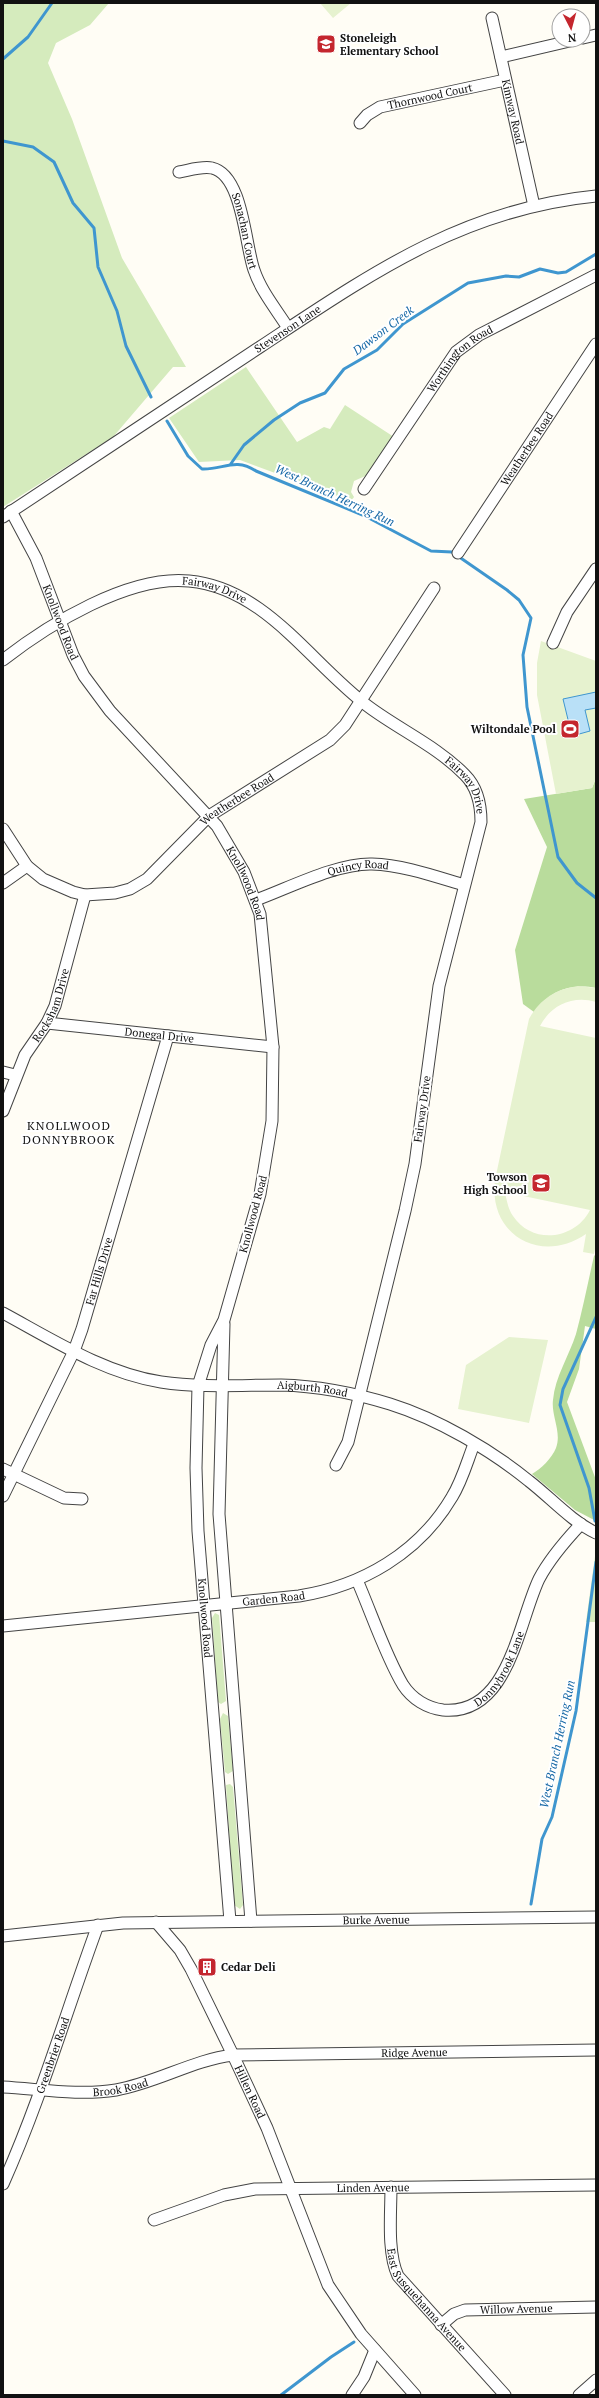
<svg xmlns="http://www.w3.org/2000/svg" width="599" height="2398" font-family="'PT Serif',serif">
<style>
.green{fill:#d5ebbd}
.forest{fill:#b9dc9c}
.pitch{fill:#e6f2cf;fill-rule:evenodd}
.water{fill:#b9e0f7;stroke:#3f96cf}
.lines{fill:none;stroke-linecap:round;stroke-linejoin:round}
.stream{stroke:#3f96cf;stroke-width:3}
.minor-casing{stroke:#444;stroke-width:13}
.minor{stroke:#fff;stroke-width:11}
.labels{text-anchor:middle;dominant-baseline:central;stroke-width:4;stroke-linejoin:round;paint-order:stroke}
.poi-label{font-size:11px;font-weight:bold;fill:#111;stroke:#fff;text-anchor:start}
.street-label{font-size:11px;fill:#111;stroke:#fff}
.water-label{font-size:12px;font-style:italic;fill:#1768a6;stroke:#fff}
.neighbourhood-label{font-size:12px;letter-spacing:1px;fill:#111;stroke:#fff}
</style>
<rect width="100%" height="100%" fill="#fffdf5"/>
<path class="green" d="M3 3H109L90 25 56 43 48 63 72 119 122 258 186 367H173L113 437 3 507Z
M246 367 297 442 324 427 330 429 345 405 394 437 372 473 354 481 351 492 354 497 351 501 240 460 199 462 169 418Z
M596 1549V1622H586Z
M215 1613 219 1615 226 1701 221 1704 218 1702 212 1618Z
M223 1713 228 1716 233 1771 228 1774 225 1772 220 1719Z
M230 1784 233 1787 243 1905 240 1909 234 1905 226 1785Z"/>
<path class="forest" d="M596 778V988C570 983 550 991 534 1012L523 1004 515 950 547 847 524 799 592 788Z
M596 1254V1329L585 1326 579 1369 567 1402 596 1480V1521L575 1510 532 1474C541 1469 552 1458 556 1448 562 1432 551 1416 553 1400 555 1377 569 1356 576 1334 583 1308 588 1282 594 1256Z"/>
<path class="pitch" d="M320 3H351L333 18Z
M541 641 596 661V778L592 788 556 794 537 695V663Z
M578 986 596 988V1002C573 995 551 1005 540 1026L596 1038V1244L594 1254 583 1252 586 1234C541 1265 488 1235 495 1180L529 1019C540 999 556 989 578 986ZM505 1193V1192L590 1210C575 1240 532 1245 513 1216 508 1209 507 1201 505 1193Z
M509 1337 548 1340 529 1423 458 1409 466 1365Z"/>
<path class="water" d="M596 692V708L585 710 590 731 572 736 563 699Z"/>
<g class="lines">
<path class="stream" d="M3 59 28 37 52 3
M3 141 33 147 54 162 73 203 94 228 98 267 117 311 126 346 151 397
M167 421 188 456 202 469C223 470 235 457 256 471L365 516 431 551 452 552 507 590 519 600 531 618 523 655 527 707 558 857 577 883 596 898
M230 465 244 445 274 420 300 403 325 393 344 369 377 350 403 324 468 283 506 276 519 277 540 269 558 273 566 272 596 254
M595 1521 589 1488 560 1405 563 1389 596 1317
M531 1904 542 1839 552 1817 576 1711 596 1562
M281 2395 331 2357 354 2342"/>
<g class="minor-casing">
<g id="minor">
<path id="s1" d="M492 18 534 206"/>
<path d="M583 38 596 35"/>
<path d="M501 57 574 40"/>
<path id="s2" d="M360 123 367 115 380 107 505 80"/>
<path id="s3" d="M179 172C190 170 202 166 212 168 243 175 245 245 254 270 261 291 276 309 288 328"/>
<path id="s4" d="M364 489 456 352 479 335 596 275"/>
<path id="s5" d="M11 511 36 558 73 655 84 676 110 711 217 826 244 872 260 914 273 1047 272 1121 260 1194 224 1320 211 1345 198 1386 196 1468 198 1531 230 1921"/>
<path id="s6" d="M3 517C89 461 174 403 260 347 369 275 462 209 596 196"/>
<path id="s7" d="M458 553 596 344"/>
<path d="M553 643 567 612 596 569"/>
<path id="s8" d="M3 660C49 624 129 575 189 581 266 588 311 664 369 707 400 730 438 747 465 775 478 788 481 805 481 822L439 986 415 1164 405 1211 348 1442 336 1465"/>
<path id="s9" d="M3 829 27 866 43 879 73 892 85 895 115 893 130 889 147 879 209 816 330 740 345 725 434 588"/>
<path d="M3 883 27 866"/>
<path id="s10" d="M256 900C289 888 337 863 372 864 403 865 434 876 464 885"/>
<path id="s11" d="M47 1023 273 1047"/>
<path d="M3 1072 15 1075"/>
<path id="s12" d="M3 1111 25 1055 47 1023 55 1006 85 895"/>
<path id="s13" d="M3 1313C53 1340 104 1373 161 1382 201 1388 241 1385 281 1385 319 1386 354 1393 390 1404 438 1419 491 1450 529 1481 551 1498 571 1521 596 1533"/>
<path d="M224 1324 219 1514 251 1921"/>
<path d="M3 1469 64 1498 82 1499"/>
<path id="s14" d="M3 1496 74 1351 82 1329 168 1036"/>
<path id="s15" d="M357 1580C371 1612 386 1657 403 1685 412 1699 427 1708 443 1710 509 1716 518 1623 539 1579 550 1558 565 1541 581 1524"/>
<path id="s16" d="M3 1626 299 1596C362 1586 419 1553 452 1497 462 1481 467 1462 474 1444"/>
<path id="s17" d="M156 1922 180 1950 191 1969 233 2055 267 2128 328 2285 361 2334 415 2395"/>
<path id="s18" d="M3 1936 123 1923 596 1917"/>
<path id="s19" d="M3 2087C40 2089 79 2096 116 2090 156 2083 193 2060 233 2055L596 2050"/>
<path id="s20" d="M3 2184C41 2099 66 2012 98 1925"/>
<path id="s21" d="M391 2187C391 2213 387 2253 398 2276L505 2395"/>
<path id="s22" d="M154 2220 224 2195 255 2189 596 2185"/>
<path id="s23" d="M441 2325 454 2314 465 2310 596 2307"/>
<path d="M352 2395 364 2377 375 2350"/>
<path d="M579 2395 596 2380"/>
</g>
</g>
<use href="#minor" class="minor"/>
</g>
<defs>
<g id="school-square" transform="scale(1)"><rect x="-9" y="-9" width="18" height="18" rx="4" fill="#c4262e" stroke="#fff"/><path d="M0-5L7-2L0 1L-7-2ZM-4 1L0 2.5L4 1V4Q0 6-4 4Z" fill="#fff"/></g>
<g id="stadium-square" transform="scale(1)"><rect x="-9" y="-9" width="18" height="18" rx="4" fill="#c4262e" stroke="#fff"/><path d="M0-5a6.5 5 0 1 0 0 10a6.5 5 0 1 0 0-10ZM-3.5-1.8h7v3.6h-7Z" fill="#fff"/></g>
<g id="building-square" transform="scale(1)"><rect x="-9" y="-9" width="18" height="18" rx="4" fill="#c4262e" stroke="#fff"/><path d="M-4-6H4V6H1V3H-1V6H-4ZM-2.5-4.3h1.7v1.8h-1.7ZM.8-4.3h1.7v1.8H.8ZM-2.5-1h1.7V.8h-1.7ZM.8-1h1.7V.8H.8Z" fill="#fff"/></g>
</defs>
<g fill-rule="evenodd">
<use href="#school-square" x="326" y="44"/>
<use href="#stadium-square" x="570" y="729"/>
<use href="#school-square" x="541" y="1183"/>
<use href="#building-square" x="207" y="1967"/>
</g>
<g class="labels">
<g class="poi-label">
<text x="340" y="38">Stoneleigh<tspan x="340" dy="13">Elementary School</tspan></text>
<text x="556" y="729" text-anchor="end">Wiltondale Pool</text>
<text x="527" y="1177" text-anchor="end">Towson<tspan x="527" dy="13">High School</tspan></text>
<text x="221" y="1967">Cedar Deli</text>
</g>
<g class="street-label">
<text stroke="none"><textPath href="#s2" startOffset="77">Thornwood Court</textPath></text>
<text stroke="none"><textPath href="#s1" startOffset="96">Kimway Road</textPath></text>
<text stroke="none"><textPath href="#s3" startOffset="108">Sonachan Court</textPath></text>
<text stroke="none"><textPath href="#s6" startOffset="341">Stevenson Lane</textPath></text>
<text stroke="none"><textPath href="#s4" startOffset="163">Worthington Road</textPath></text>
<text stroke="none"><textPath href="#s7" startOffset="125">Weatherbee Road</textPath></text>
<text stroke="none"><textPath href="#s8" startOffset="233">Fairway Drive</textPath></text>
<text stroke="none"><textPath href="#s5" startOffset="122">Knollwood Road</textPath></text>
<text stroke="none"><textPath href="#s8" startOffset="557">Fairway Drive</textPath></text>
<text stroke="none"><textPath href="#s9" startOffset="296">Weatherbee Road</textPath></text>
<text stroke="none"><textPath href="#s10" startOffset="108">Quincy Road</textPath></text>
<text stroke="none"><textPath href="#s5" startOffset="446">Knollwood Road</textPath></text>
<text stroke="none"><textPath href="#s12" startOffset="117">Rocksham Drive</textPath></text>
<text stroke="none"><textPath href="#s11" startOffset="113">Donegal Drive</textPath></text>
<text transform="translate(422 1109) rotate(-82)">Fairway Drive</text>
<text transform="translate(253 1214) rotate(-75)">Knollwood Road</text>
<text stroke="none"><textPath href="#s14" startOffset="245">Far Hills Drive</textPath></text>
<text stroke="none"><textPath href="#s13" startOffset="325">Aigburth Road</textPath></text>
<text stroke="none"><textPath href="#s16" startOffset="272">Garden Road</textPath></text>
<text stroke="none"><textPath href="#s5" startOffset="1196">Knollwood Road</textPath></text>
<text stroke="none"><textPath href="#s15" startOffset="240">Donnybrook Lane</textPath></text>
<text stroke="none"><textPath href="#s18" startOffset="374">Burke Avenue</textPath></text>
<text stroke="none"><textPath href="#s19" startOffset="417">Ridge Avenue</textPath></text>
<text stroke="none"><textPath href="#s20" startOffset="138">Greenbrier Road</textPath></text>
<text stroke="none"><textPath href="#s19" startOffset="118">Brook Road</textPath></text>
<text stroke="none"><textPath href="#s17" startOffset="195">Hillen Road</textPath></text>
<text stroke="none"><textPath href="#s22" startOffset="224">Linden Avenue</textPath></text>
<text stroke="none"><textPath href="#s21" startOffset="125">East Susquehanna Avenue</textPath></text>
<text stroke="none"><textPath href="#s23" startOffset="80">Willow Avenue</textPath></text>
</g>
<g class="water-label">
<text transform="translate(383 330) rotate(-37)">Dawson Creek</text>
<text transform="translate(335 495) rotate(25)">West Branch Herring Run</text>
<text transform="translate(557 1744) rotate(-78)">West Branch Herring Run</text>
</g>
<g class="neighbourhood-label">
<text x="69" y="1125">KNOLLWOOD<tspan x="69" dy="14">DONNYBROOK</tspan></text>
</g>
</g>
<rect width="599" height="2398" fill="none" stroke="#111111" stroke-width="8"/>
<g transform="translate(571 28) rotate(174)"><circle r="19" fill="#ffffff" stroke="#a0a0a0"/>
<path d="M0-3L7 15L0 10L-7 15Z" fill="#c4262e"/>
<text y="-6" font-size="11" font-weight="bold" text-anchor="middle" fill="#111111">N</text>
</g>
</svg>
